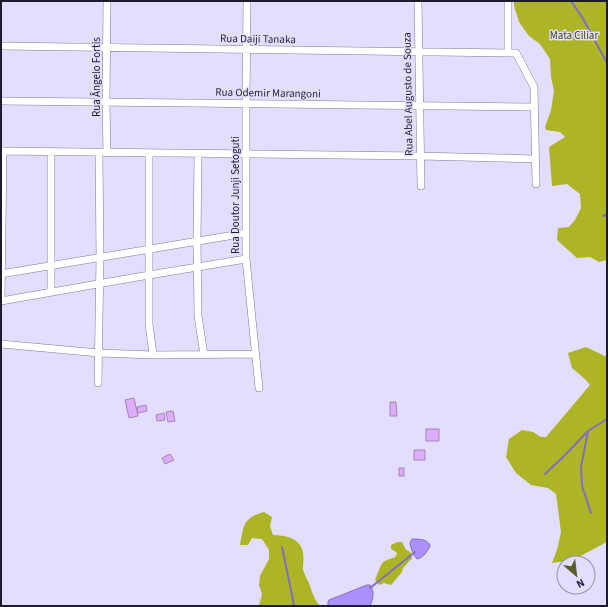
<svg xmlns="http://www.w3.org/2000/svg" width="608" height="607" font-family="'Source Sans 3',sans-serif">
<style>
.forest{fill:#adb527}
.water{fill:#ab91fd;stroke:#816ebf}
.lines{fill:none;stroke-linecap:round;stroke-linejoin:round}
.stream{stroke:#816ebf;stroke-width:2}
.building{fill:#dfabfc;stroke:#a286b2}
.street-casing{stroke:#7f76a4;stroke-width:8}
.street{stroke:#fff;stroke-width:7}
.labels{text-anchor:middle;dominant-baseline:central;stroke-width:3;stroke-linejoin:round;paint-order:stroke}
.park-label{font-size:11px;fill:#454913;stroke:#e3defd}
.street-label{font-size:11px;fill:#1f1b2e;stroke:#e3defd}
</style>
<rect width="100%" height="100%" fill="#e3defd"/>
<path class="forest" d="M514 1H607V260L599 262 590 257 577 258 557 240 558 228 569 227 575 220 581 208 580 194 567 184 552 186 549 147 565 137 560 132 546 130 545 127 551 110 554 91 551 77 550 59 540 44 529 36 519 22 514 6Z
M586 347 607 357V540L605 543 573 560 552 563 557 550 561 532 556 494 548 488 531 485 516 473 506 457 509 439 522 430 533 432 541 437H546L590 385 586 380 572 368 568 353Z
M264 512 272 517 270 526 273 535C285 535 301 538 303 553 304 558 303 564 303 569 304 574 307 579 309 583 312 592 314 599 320 606H259L262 594 259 585 260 576 269 559V550L262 539 252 538 248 545H240C244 526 242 518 264 512Z
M397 542H402L406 550 409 551 411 553 412 559 409 561 406 565 403 568 402 572 391 585 384 583 379 585 375 580C376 576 378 573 379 570 383 559 386 561 395 557L397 554 396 552 391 549V545Z"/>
<path class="water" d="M412 539C419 539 428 539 430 546 427 552 424 557 417 559 413 555 411 548 410 543Z
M367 585H370C375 591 373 599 370 606H330L328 605V602L329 600Z"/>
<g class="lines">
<path class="stream" d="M571 1 582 17 607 63
M603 216 607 214
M588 431 581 467 582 486 591 513
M545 474 565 455 588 431 607 419
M282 547 292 595 294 606
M370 588 415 552"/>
</g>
<path class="building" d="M134 398 138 416 129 418 125 400Z
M390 402H396L397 416H390Z
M146 405 147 411 138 413 137 407Z
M173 411 175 421 168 422 166 412Z
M164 413 165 420 157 421 156 415Z
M426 429H439V441H426Z
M414 450H425V460H414Z
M170 454 174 460 165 464 162 458Z
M399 468H404V476H399Z"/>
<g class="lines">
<g class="street-casing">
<path id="street" d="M247 1 246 104V259L259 388
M418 1 421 186
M508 1V53
M1 46 516 53 534 87 536 184
M1 101 534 107
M1 151 420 156 535 159
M51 152V292
M107 153 106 102 107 1
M149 154V324L153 355
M198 154 197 241 198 316 204 355
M1 274 246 233
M1 301 149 275 246 259
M1 301 3 151
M1 344 99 353 153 355 255 354
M98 383 100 257 99 153"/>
</g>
<use href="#street" class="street"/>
</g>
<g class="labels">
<g class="park-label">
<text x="574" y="35">Mata Ciliar</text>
</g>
<g class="street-label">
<text transform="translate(258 39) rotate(1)">Rua Daiji Tanaka</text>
<text transform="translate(96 77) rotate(-90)">Rua Ângelo Fortis</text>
<text transform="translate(268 93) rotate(1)">Rua Odemir Marangoni</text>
<text transform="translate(408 94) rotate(-91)">Rua Abel Augusto de Souza</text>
<text transform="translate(235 195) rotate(-90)">Rua Doutor Junji Setoguti</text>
</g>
</g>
<rect width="608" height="607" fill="none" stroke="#1f1b2e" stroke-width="4"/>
<g transform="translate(576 575) rotate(152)"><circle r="19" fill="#e3defd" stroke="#9590aa"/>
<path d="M0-3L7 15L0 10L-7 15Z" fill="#585c2a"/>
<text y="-6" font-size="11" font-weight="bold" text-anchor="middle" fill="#1f1b2e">N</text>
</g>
</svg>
